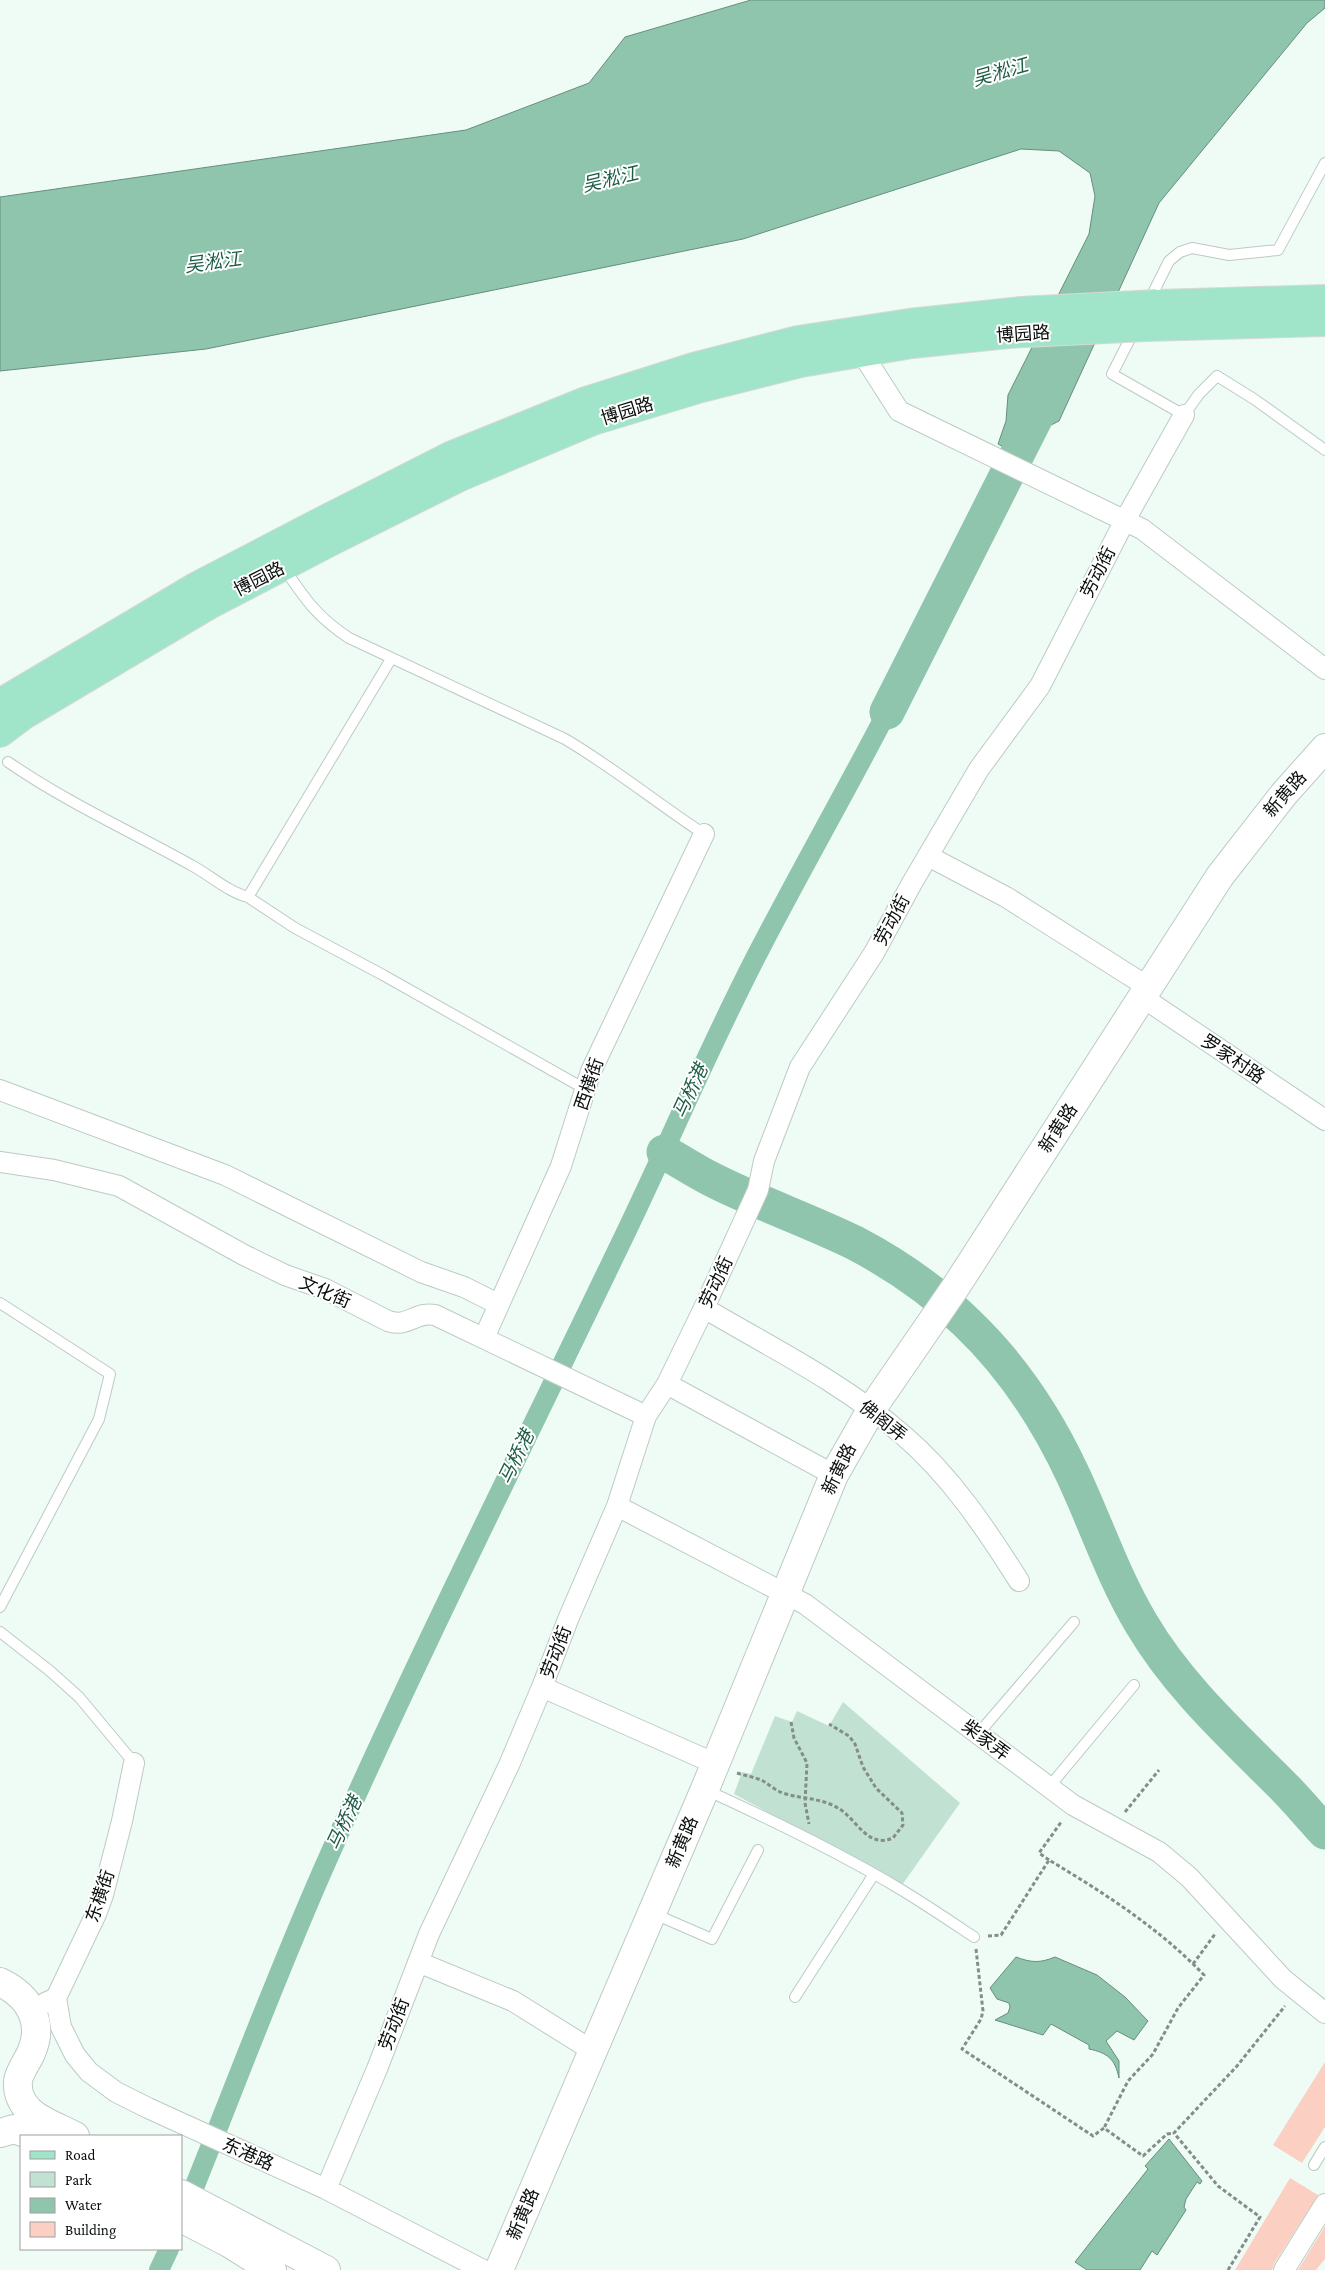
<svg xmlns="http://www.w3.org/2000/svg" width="1325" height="2270" font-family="'Crimson Pro','Noto Sans SC',serif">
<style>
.green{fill:#c1e2d2}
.water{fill:#8fc5ad;stroke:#678e7d}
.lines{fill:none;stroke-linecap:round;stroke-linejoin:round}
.canal{stroke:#8fc5ad;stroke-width:20}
.river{stroke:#8fc5ad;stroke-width:35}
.building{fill:#fbd0c3}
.lane-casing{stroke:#bdcac4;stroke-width:12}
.street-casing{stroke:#bdcac4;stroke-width:22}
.secondary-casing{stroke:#bdcac4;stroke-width:30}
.primary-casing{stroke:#d8d9d8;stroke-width:30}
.path{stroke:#848d89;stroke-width:3;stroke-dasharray:4 2.5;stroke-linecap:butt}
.lane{stroke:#fff;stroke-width:10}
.street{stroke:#fff;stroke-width:20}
.secondary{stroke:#fff;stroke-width:28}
.primary{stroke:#a0e4ca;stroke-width:28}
.primary-bridge-casing{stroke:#d8d9d8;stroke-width:30;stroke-linecap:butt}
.primary-bridge{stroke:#a0e4ca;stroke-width:28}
.labels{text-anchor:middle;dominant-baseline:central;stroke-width:4;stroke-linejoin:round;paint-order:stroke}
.street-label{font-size:18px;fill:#0a0f0d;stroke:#fff}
.water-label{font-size:19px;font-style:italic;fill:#1c5d46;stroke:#fff}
</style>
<rect width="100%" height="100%" fill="#effcf6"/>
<path class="green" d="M843 1702 960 1803 902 1885 734 1794 742 1772 751 1774 775 1716 792 1722 797 1711 829 1726Z"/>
<path class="water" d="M751 0H1325V8L1307 23 1159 203 1059 421 1047 427 1027 460 998 444 1006 421 1008 395 1089 234 1095 196 1090 173 1059 151 1021 149 743 239 206 349 0 371V197L466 130 589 83 625 37Z
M1016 1957C1032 1963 1040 1963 1055 1957L1097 1975 1125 1997 1148 2021 1134 2040 1117 2031 1106 2041 1119 2061V2078C1115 2059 1108 2053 1089 2049V2045L1051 2024 1043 2035 995 2020 1008 2013 1010 2007 1009 2003 997 1999 990 1988Z
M1169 2139 1202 2181 1200 2184 1197 2182 1186 2199 1184 2207 1186 2210 1157 2255 1152 2251 1140 2270H1087L1075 2262 1148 2169 1145 2166Z"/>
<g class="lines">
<path class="canal" d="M185 2210C233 2092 277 1972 329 1856 419 1653 519 1455 615 1255 665 1153 708 1048 761 947 802 868 846 791 887 712
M159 2270 169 2249"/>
<path class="river" d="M887 712 1039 411
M664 1152C680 1161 695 1171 711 1179 758 1203 808 1220 855 1243 895 1264 934 1291 967 1323 1012 1366 1047 1419 1073 1475 1096 1524 1113 1576 1141 1623 1178 1686 1231 1734 1282 1785 1297 1800 1311 1817 1325 1832"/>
</g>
<path class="building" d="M1325 2062V2127L1302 2163 1273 2145Z
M1290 2178 1318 2195 1274 2264 1272 2270H1235Z
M1325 2226V2259L1316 2270H1298Z"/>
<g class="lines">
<g class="lane-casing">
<path id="lane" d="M1148 303 1169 261 1180 252 1192 248 1229 255 1278 250 1325 163
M1135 329 1112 374 1184 415 1199 394 1217 376 1254 399 1325 450
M284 568C306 600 316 616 349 638L565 739C614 768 657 803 704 834
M8 762C66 802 130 831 191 865 210 875 228 892 248 897L391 659
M248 897 295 928 383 975 585 1089
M0 1303 110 1374 99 1419 0 1607
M0 1632 50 1671 79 1697 134 1763
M978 1734 1074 1622
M1049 1787 1134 1685
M706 1790C772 1820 838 1852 900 1889 925 1904 950 1921 974 1937
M652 1913 712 1939 758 1850
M795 1997 874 1874
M1314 2165 1325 2147"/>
</g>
<g class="street-casing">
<path id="street" d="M862 353 899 411 1142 529 1325 669
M928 856 1006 897 1148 987
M1142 997 1325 1120
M0 1090 225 1175 421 1272 464 1287 498 1304
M0 1162 54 1170 119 1186 244 1255 285 1275 325 1289 388 1321C408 1328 416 1311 435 1315L646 1416
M704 1308C772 1348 843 1383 903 1435 951 1476 986 1529 1019 1581
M484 1338 561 1166 591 1071 704 834
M667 1384 834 1475
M617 1506 805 1604 1073 1805 1159 1852 1189 1877 1283 1979 1325 2013
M542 1687 716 1764
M418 1962 513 2001 593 2051
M56 1998 61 2027 75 2055 89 2072 116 2092 148 2108 326 2189 483 2270
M45 2003 56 1998 96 1914 103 1895 122 1821 134 1763
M326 2189 377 2069 429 1934 509 1765 542 1687 569 1617 617 1506 646 1416 667 1384 704 1308 758 1190 764 1161 800 1067 874 953 912 883 979 769 1040 686 1125 520 1184 415
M1284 2270 1325 2204"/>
</g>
<g class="secondary-casing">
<path id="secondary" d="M0 1982C29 1996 45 2022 31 2053 27 2062 19 2072 18 2081 17 2091 21 2102 28 2109 37 2120 62 2129 75 2136
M0 2133 14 2129 34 2136
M181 2194 326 2270
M181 2218 229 2243 272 2270
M499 2270 705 1789 834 1475 871 1410 955 1288 1220 876 1284 794 1325 748"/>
</g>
<g class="primary-casing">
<path id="primary" d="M1157 304 1325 299
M1146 327 1325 322
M0 703 197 586 322 521 450 456 586 401 693 367 798 340 909 323 1020 311
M0 733 24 715 209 605 332 541 460 477 593 421 698 389 801 363 912 344 1008 334"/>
</g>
<path class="path" d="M791 1722 794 1738 807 1763 805 1803 809 1824
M737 1773C746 1776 755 1777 763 1781 770 1785 777 1792 786 1794 804 1799 821 1798 838 1808 857 1819 867 1849 893 1838L903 1825 902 1813 876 1788 863 1767 855 1744 849 1736 829 1724
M1125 1812 1159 1770
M1049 1860 1039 1853 1062 1821
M988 1936 1001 1935 1049 1860C1104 1893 1159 1928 1204 1975L1178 2008 1153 2054 1128 2081 1104 2128
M976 1949 983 2011 981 2019 962 2049 1093 2136 1104 2128 1143 2156 1167 2134 1174 2133
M1193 1964 1215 1934
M1228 2270 1260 2217 1218 2186 1174 2133 1237 2066 1285 2006"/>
<use href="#lane" class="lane"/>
<use href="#street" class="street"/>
<use href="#secondary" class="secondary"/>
<use href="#primary" class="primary"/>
<g class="primary-bridge-casing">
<path id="primary-bridge" d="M1020 311 1157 304
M1008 334 1146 327"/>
</g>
<use href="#primary-bridge" class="primary-bridge"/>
</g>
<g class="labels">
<g class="street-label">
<text transform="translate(1023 334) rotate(-4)">博园路</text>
<text transform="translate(627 411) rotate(-17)">博园路</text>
<text transform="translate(1098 572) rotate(-63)">劳动街</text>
<text transform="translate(259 579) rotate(-27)">博园路</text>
<text transform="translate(1285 794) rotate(-49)">新黄路</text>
<text transform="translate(892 920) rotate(-62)">劳动街</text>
<text transform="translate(1233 1059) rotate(34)">罗家村路</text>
<text transform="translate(589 1084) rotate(-71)">西横街</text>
<text transform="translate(1058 1128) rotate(-57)">新黄路</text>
<text transform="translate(716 1282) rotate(-65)">劳动街</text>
<text transform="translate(325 1292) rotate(23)">文化街</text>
<text transform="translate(883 1421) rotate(38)">佛阁弄</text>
<text transform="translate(839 1469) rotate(-64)">新黄路</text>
<text transform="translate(556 1652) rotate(-69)">劳动街</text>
<text transform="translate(986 1740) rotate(37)">柴家弄</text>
<text transform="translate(682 1842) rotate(-67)">新黄路</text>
<text transform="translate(100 1896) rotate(-71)">东横街</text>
<text transform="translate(394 2024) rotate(-69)">劳动街</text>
<text transform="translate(248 2154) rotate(24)">东港路</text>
<text transform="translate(523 2214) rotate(-67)">新黄路</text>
</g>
<g class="water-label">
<text transform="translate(1000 72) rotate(-16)">吴淞江</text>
<text transform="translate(610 179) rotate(-13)">吴淞江</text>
<text transform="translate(213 262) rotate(-7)">吴淞江</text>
<text transform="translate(690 1091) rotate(-65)">马桥港</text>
<text transform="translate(516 1457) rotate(-64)">马桥港</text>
<text transform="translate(344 1823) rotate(-65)">马桥港</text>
</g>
</g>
<rect x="20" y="2135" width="162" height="115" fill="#ffffff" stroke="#9d9f9e"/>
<rect x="30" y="2151" width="25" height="8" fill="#a0e4ca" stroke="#9d9f9e"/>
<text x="65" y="2160" font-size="15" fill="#0a0f0d">Road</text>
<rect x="30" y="2172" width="25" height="15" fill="#c1e2d2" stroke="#9d9f9e"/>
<text x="65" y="2185" font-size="15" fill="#0a0f0d">Park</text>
<rect x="30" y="2198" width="25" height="15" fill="#8fc5ad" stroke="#9d9f9e"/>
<text x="65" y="2210" font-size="15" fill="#0a0f0d">Water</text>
<rect x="30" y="2222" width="25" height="15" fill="#fbd0c3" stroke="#9d9f9e"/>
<text x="65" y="2235" font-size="15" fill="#0a0f0d">Building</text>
</svg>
